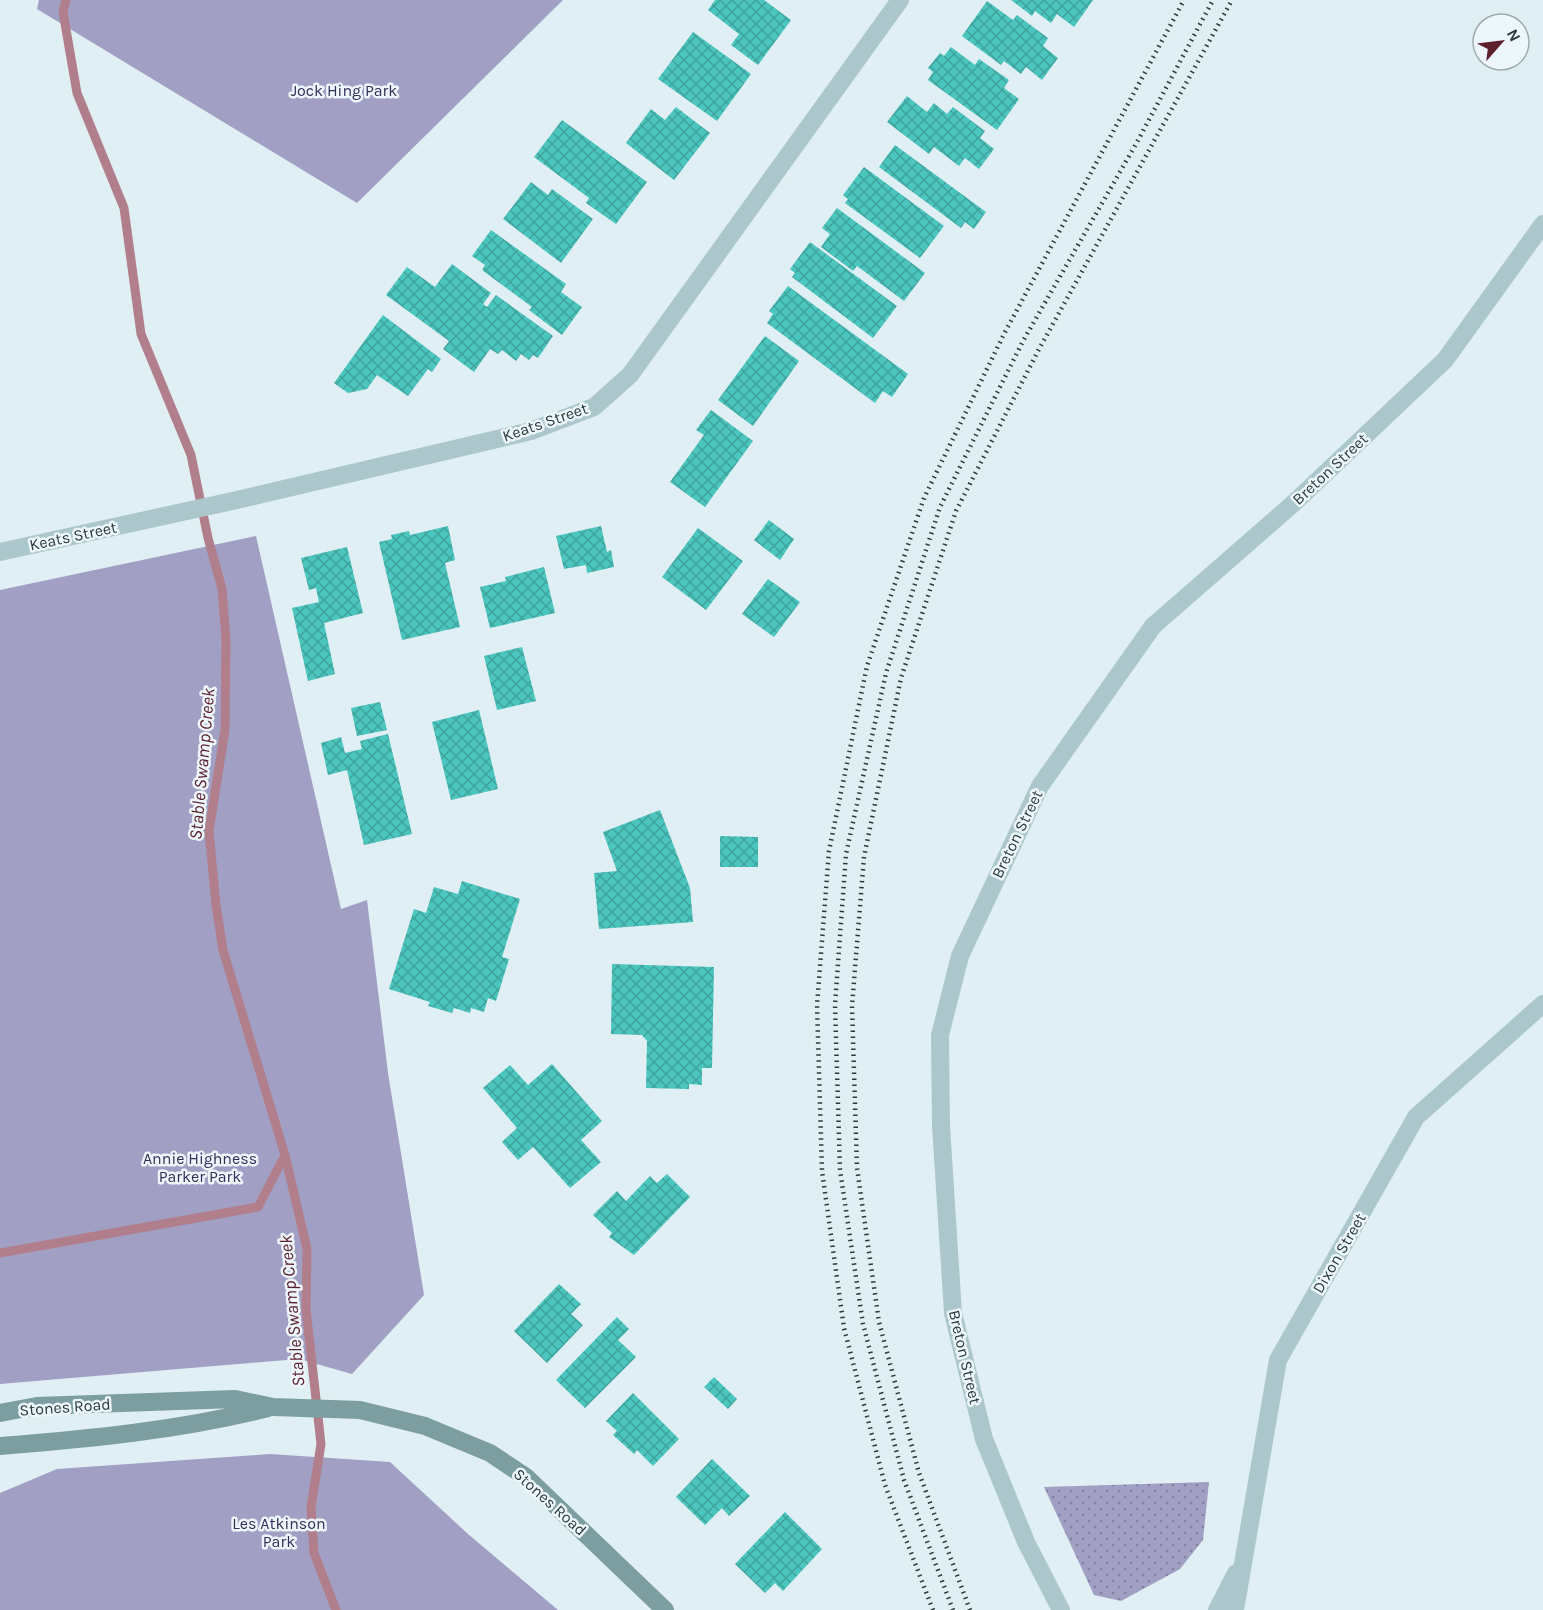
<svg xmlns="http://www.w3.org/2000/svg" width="1543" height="1610" font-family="Karla,sans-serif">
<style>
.grass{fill:url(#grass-dots)}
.green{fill:#a19fc3}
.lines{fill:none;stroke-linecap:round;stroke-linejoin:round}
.stream{stroke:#b17f8c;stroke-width:9}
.building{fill:url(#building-cross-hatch)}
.street{stroke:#abc7cc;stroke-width:18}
.secondary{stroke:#7c9ea0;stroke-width:18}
.rail{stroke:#2a3a3a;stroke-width:4.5;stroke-dasharray:1.5 4.5;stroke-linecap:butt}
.labels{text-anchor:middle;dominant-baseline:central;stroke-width:5;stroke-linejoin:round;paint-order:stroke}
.park-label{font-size:16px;fill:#312e58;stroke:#edf7fb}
.street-label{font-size:16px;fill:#2a3a3a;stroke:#edf7fb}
.water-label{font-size:18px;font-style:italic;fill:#5c1f2e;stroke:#edf7fb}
</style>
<defs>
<pattern id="grass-dots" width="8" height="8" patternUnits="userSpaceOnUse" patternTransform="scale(1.5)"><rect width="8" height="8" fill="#a19fc3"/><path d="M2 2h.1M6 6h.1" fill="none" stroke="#83839f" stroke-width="1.8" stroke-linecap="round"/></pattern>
<pattern id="building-cross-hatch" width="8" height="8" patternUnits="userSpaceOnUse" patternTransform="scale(1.5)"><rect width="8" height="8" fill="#4bc6bf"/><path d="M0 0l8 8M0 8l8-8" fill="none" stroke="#3fa29c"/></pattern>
</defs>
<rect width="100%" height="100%" fill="#e0eff3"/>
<path class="grass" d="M1209 1482 1203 1540 1180 1569 1121 1601 1094 1595 1044 1487Z"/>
<path class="green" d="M39 0H563L357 203 37 9Z
M256 536 341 909 367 900 388 1073 424 1295 352 1374 299 1359 0 1384V590Z
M270 1454 390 1462 468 1534 558 1610H0V1493L57 1469Z"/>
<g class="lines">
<path class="stream" d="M66 0 63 12 77 93 124 208 141 334 191 455 208 538 222 589 226 640 225 730 209 831 216 905 223 950 285 1155 307 1249 306 1309 321 1444 311 1507 314 1553 336 1610
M0 1253 258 1207 285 1155"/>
</g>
<path class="building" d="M715 0H764L791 20 758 65 731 45 739 34 708 10Z
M1011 0H1093L1074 27 1057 14 1051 23 1035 11 1032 16Z
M987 1 1013 20 1017 15 1048 38 1043 46 1058 58 1042 80 1026 67 1021 74 1004 61 1001 65 962 36Z
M693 32 751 74 717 121 658 79Z
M951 47 975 65 979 59 1009 80 1004 88 1019 99 997 130 928 80 933 72 928 68 940 53 944 56Z
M907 96 927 112 934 103 947 114 953 107 985 131 980 138 994 149 979 169 965 158 959 166 934 147 929 154 887 122Z
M676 107 710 133 674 180 626 143 651 109 665 120Z
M562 120 647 182 616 224 586 203 589 198 534 157Z
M895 145 986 212 974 229 965 222 961 228 879 167Z
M864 167 944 226 920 258 845 203 848 199 843 195Z
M531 182 548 195 552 189 593 219 561 263 503 219Z
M837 208 925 273 904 301 857 266 853 271 821 247 830 234 822 228Z
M491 230 566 284 561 292 582 307 562 335 529 310 532 307 482 270 485 265 472 256Z
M810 242 897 306 873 338 792 277 795 273 790 269Z
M452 264 491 293 483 304 487 307 496 295 553 336 538 358 533 355 529 360 521 354 516 361 502 350 498 354 490 349 474 372 443 349 449 341 386 295 407 267 435 287Z
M788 286 908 374 892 397 883 391 875 403 767 323 773 314 769 311Z
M383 315 441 359 432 372 428 369 408 396 377 375 367 389 348 393 334 383Z
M765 336 799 361 753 426 718 400Z
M711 410 753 441 705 507 670 482 704 435 696 430Z
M769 520 794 539 780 560 754 540Z
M448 526 455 560 445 563 460 627 402 640 379 542 392 539 391 535 409 531 410 535Z
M601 526 607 552 611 550 614 567 587 573 586 565 564 569 556 536Z
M698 528 743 561 706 610 662 577Z
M347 547 363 613 324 623 335 674 308 681 292 608 319 602 316 588 309 590 301 558Z
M544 567 555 613 490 628 480 587 506 581 505 577Z
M768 579 800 602 774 637 742 614Z
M522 647 536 701 497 710 484 656Z
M380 702 387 730 357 736 351 708Z
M479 710 498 789 451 800 432 722Z
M388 734 412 834 364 845 347 770 328 775 321 743 341 737 345 753 362 749 360 741Z
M660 810 690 888 693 922 599 929 594 873 617 871 603 832Z
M720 836 758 837V867H720Z
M462 881 520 899 502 957 509 959 496 1001 488 998 484 1012 471 1008 470 1013 454 1008 452 1013 428 1006 430 1002 389 989 414 909 426 913 434 887 458 894Z
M612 964 714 967 712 1068H702V1085L689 1084V1089L646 1088 647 1041 642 1035 611 1034Z
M552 1064 602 1121 581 1140 601 1162 570 1188 533 1147 518 1160 502 1142 517 1128 483 1088 510 1065 528 1085Z
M667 1174 690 1197 634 1255 609 1237 612 1233 593 1215 617 1191 626 1201 650 1176 657 1183Z
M559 1284 581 1304 571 1314 583 1325 547 1363 514 1331Z
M617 1317 629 1329 618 1340 636 1357 585 1408 556 1380Z
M714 1377 737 1399 728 1409 704 1387Z
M633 1393 679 1439 653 1466 637 1450 634 1454 613 1435 617 1431 606 1421Z
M712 1459 750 1496 729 1516 722 1508 705 1525 676 1497Z
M785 1512 822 1549 783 1591 775 1583 765 1593 735 1564Z"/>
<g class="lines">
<path class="street" d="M0 552 237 500 531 431 594 407 630 375 900 0
M1061 1610 1026 1542 984 1439 953 1313 941 1126 940 1035 960 956 1040 786 1153 626 1295 502 1445 360 1543 224
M1217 1610 1236 1573
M1235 1610 1278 1360 1416 1117 1543 1004"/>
<path class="secondary" d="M0 1413 37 1406 235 1399 273 1407 360 1410 425 1426 490 1453 526 1477 665 1610
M0 1446C89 1439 181 1430 268 1408"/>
<path class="rail" d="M933 1610 885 1485 844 1328 822 1171 817 1005 829 851 867 666 924 498 1004 334 1184 0
M953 1610 904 1480 863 1324 840 1170 835 1005 846 854 886 673 940 507 1023 341 1136 144 1213 0
M970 1610 919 1473 879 1322 857 1168 852 1006 864 857 901 678 956 511 1038 351 1232 0"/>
</g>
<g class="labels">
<g class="park-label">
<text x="344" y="90">Jock Hing Park</text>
<text x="200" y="1158">Annie Highness<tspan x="200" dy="18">Parker Park</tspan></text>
<text x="279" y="1523">Les Atkinson<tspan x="279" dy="18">Park</tspan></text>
</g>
<g class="street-label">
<text transform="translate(545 422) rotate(-19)">Keats Street</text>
<text transform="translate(1330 469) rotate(-43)">Breton Street</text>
<text transform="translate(73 536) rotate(-12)">Keats Street</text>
<text transform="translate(1017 834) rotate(-64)">Breton Street</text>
<text transform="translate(1339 1253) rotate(-60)">Dixon Street</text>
<text transform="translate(965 1357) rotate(77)">Breton Street</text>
<text transform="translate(65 1407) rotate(-4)">Stones Road</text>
<text transform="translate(550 1502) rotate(42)">Stones Road</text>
</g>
<g class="water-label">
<text transform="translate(202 764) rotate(-85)">Stable Swamp Creek</text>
<text transform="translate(292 1311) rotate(-95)">Stable Swamp Creek</text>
</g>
</g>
<g transform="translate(1501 42) rotate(62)"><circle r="28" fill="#edf7fb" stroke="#9fabae" stroke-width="1.5"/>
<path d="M0-4.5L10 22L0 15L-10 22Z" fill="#5c1f2e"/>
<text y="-9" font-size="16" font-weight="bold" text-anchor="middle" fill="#2a3a3a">N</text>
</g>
</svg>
